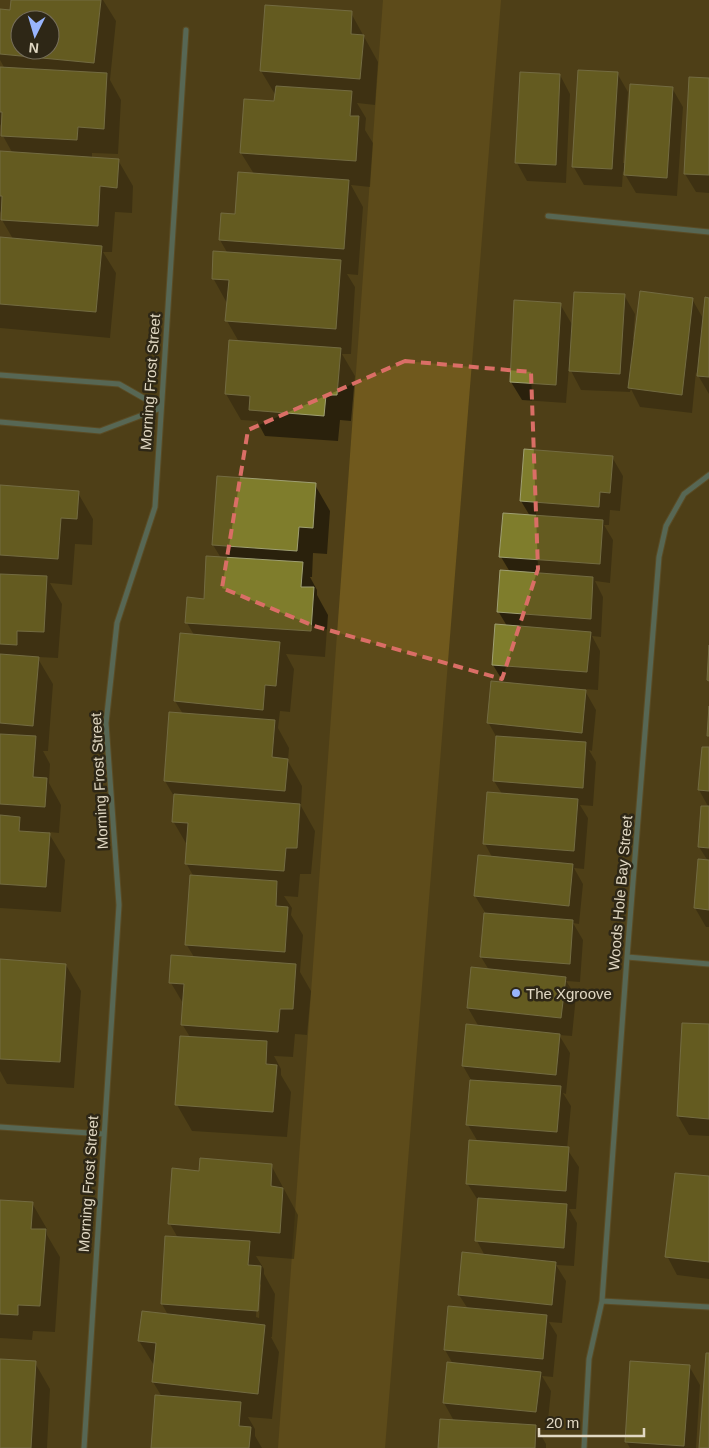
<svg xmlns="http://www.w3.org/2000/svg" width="709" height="1448" font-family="Helvetica,sans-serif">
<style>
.green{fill:#70591d}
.shadow{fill:#0007;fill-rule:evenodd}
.building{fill:#7f7d2c;stroke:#9f9f73;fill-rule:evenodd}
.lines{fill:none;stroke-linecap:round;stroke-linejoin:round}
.minor-casing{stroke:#695b36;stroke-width:7}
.minor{stroke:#62979e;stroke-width:5}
.marked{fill:none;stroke:#da6e66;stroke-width:4;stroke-dasharray:10 6;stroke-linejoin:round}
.poi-dot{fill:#99b5fd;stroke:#2e2716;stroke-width:2}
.labels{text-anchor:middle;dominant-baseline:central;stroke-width:5;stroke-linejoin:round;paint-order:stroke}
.street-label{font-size:15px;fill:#e1d8c3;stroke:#2e2716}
.poi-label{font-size:15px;fill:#e1d8c3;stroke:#2e2716;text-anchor:start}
</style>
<rect width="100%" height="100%" fill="#4f3f17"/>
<path class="green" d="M383 0H501L385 1448H278Z"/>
<path class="shadow" d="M13 0H103L116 21 110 80 121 100 118 154 92 153V158L118 160 133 186 132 213 115 212 112 252H103L116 273 110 338 0 328V238L13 239 2 220V215L0 211V153L13 154 3 136V129L0 124V68L5 69 0 60V11L11 12ZM20 20H50V50H20Z
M351 13 378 62 375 105 357 103 366 118 365 130 373 143 370 187 351 185 363 207 358 275 347 274 355 287 351 354H342L355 376 351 421 340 420 338 441 265 436 257 421 241 420 226 394 239 342 227 321 228 305 213 278 228 254 220 240 236 215 254 174 241 153 275 102 276 96 261 71Z
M617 73 628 92 623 163H626L672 88 683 107 677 196 636 193 623 171 622 187 584 185 573 166Z
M560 75 570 94 566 183 527 181 517 163Z
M709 80V193L696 192 685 174Z
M624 295 635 314 633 339H635L692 299 704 320 709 299V394L696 372 692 413 640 407 631 389 630 392 581 390 569 367 566 403 522 400 511 382 560 304 573 326Z
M612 457 623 476 620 511 610 510 609 525H604L613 540 610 583 595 581 603 597 601 637 592 636 600 651 598 690 584 689 596 710 592 751 589 750 596 762 593 806 580 805 588 818 584 869 574 868 583 884 579 924 573 923 583 940 580 982 566 981 576 996 572 1036 559 1035 570 1053 566 1094 563 1093 571 1106 567 1149 579 1167 576 1209H569L577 1223 574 1266 556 1265 566 1281 562 1323 549 1322 557 1335 553 1377 542 1376 551 1391 547 1430H538L546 1444V1448H439L454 1421 444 1403 453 1364 445 1350 468 1309 459 1295 485 1256 477 1241 479 1202 467 1183 478 1142 468 1125 471 1080 463 1066 479 1027 468 1008 472 968 489 970 481 957 486 914 475 896 492 857 485 844 502 794 494 781 497 738 488 722 504 683 493 665 507 626 498 611 510 572 501 557 530 516 521 501Z
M315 485 330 511 327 554 313 553 312 577H310L317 590V595L328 615 325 657 286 654 294 669 290 712 280 711 278 728 289 748 288 761 302 786 301 806 315 831 311 874H300L298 897 284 896 292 908 291 915 303 935 300 972 311 991 307 1035 295 1034 293 1057 274 1056 281 1069V1075L291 1092 287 1137 192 1131 177 1105 190 1037 182 1024 184 1005 171 983 194 957 186 944 194 877 186 863 187 845 173 821 175 798 165 781 183 714 175 701 194 635 187 623 205 600 221 558 213 545Z
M0 486 78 493 93 519 92 545 75 544 72 585 50 583 62 604 58 658 37 657 53 684 48 751H43L50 764 49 783 61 805 59 833 48 832 65 860 61 912 0 908Z
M709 749V927H706L695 908 708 861 699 847 709 808 699 790Z
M0 960 66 965 81 991 74 1088 7 1084 0 1071Z
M684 1024 709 1025V1136L689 1135 678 1116Z
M271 1165 298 1215 294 1259 256 1256 264 1269V1274L275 1294 272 1337H271L279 1352 272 1419 248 1417 255 1429V1436L262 1448H153L162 1397 153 1382 155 1367 139 1341 168 1315 162 1304 167 1237 178 1238 170 1224 200 1172ZM258 1282 261 1285 259 1318 256 1317Z
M709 1178V1279L677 1275 667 1256Z
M0 1201 32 1203 47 1229V1235L60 1257 55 1332 33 1331 32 1340 0 1338Z
M0 1361 35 1363 50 1389 47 1448H0Z
M689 1366 700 1385 696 1448H630L626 1441Z"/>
<path class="building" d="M11 0H101L94 63 0 54V9L10 10ZM20 20H50V50H20Z
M265 5 352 11 351 34 364 35 360 79 260 71Z
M0 67 107 73 104 129 78 127 77 140 1 136 2 112H0Z
M578 70 618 72 612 169 572 167Z
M520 72 560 74 556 165 515 163Z
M689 77 709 78V175L684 174Z
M630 84 673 87 667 178 624 175Z
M276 86 352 91 350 116H359L356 161 240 153 244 99 274 101Z
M0 151 119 159 117 188 100 186 98 226 1 220 2 196H0Z
M238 172 349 180 344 249 219 240 221 213 235 214Z
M0 237 102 246 96 312 0 304Z
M213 251 341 260 336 329 225 321 229 280 212 279Z
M640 291 693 298 682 395 628 388Z
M574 292 625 294 620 374 569 371Z
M705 297 709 298V377L697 376Z
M514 300 561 303 556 385 510 382Z
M229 340 341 348 337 395H326L324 416 249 410 250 396 225 394Z
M524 449 613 456 610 493 600 492 599 507 520 501Z
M217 476 316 483 313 528 299 527 297 551 212 545Z
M0 485 79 491 77 519 61 518 58 559 0 555Z
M503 513 603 520 600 564 499 557Z
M206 556 303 562 301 587H314L311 631 185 623 187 597 204 599Z
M500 570 593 577 591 619 497 612Z
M0 574 47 576 44 632 17 631V645L0 644Z
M495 624 591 632 587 672 492 665Z
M180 633 280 642 276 686 265 685 263 710 174 701Z
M709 645V681L707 680Z
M0 654 39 657 33 726 0 723Z
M491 681 586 690 582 733 487 723Z
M709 706V736H707Z
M169 712 275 720 272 757 288 759 285 791 164 781Z
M0 734 36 736 33 777 47 778 45 807 0 804Z
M496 736 586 742 583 788 493 781Z
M702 747H709V791L698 790Z
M487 792 578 799 574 851 483 844Z
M174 794 300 804 297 848H286L284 871 185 864 188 823 172 822Z
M701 806H709V848L698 847Z
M0 815 20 817 19 831 50 833 46 887 0 884Z
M478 855 573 864 569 906 474 896Z
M698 859 709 860V910L694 908Z
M190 875 277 881 276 906 288 907 285 952 185 945Z
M484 913 573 920 570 964 480 957Z
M171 955 296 964 293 1009H280L278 1032 181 1025 184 984 169 983Z
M0 959 66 964 60 1062 0 1059Z
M471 967 566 977 561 1018 467 1008Z
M682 1023 709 1024V1119L677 1116Z
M466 1024 560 1034 556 1075 462 1066Z
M180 1036 267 1041 266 1064 277 1065 273 1112 175 1105Z
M470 1080 561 1086 557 1132 466 1125Z
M469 1140 569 1147 566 1191 466 1184Z
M200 1158 272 1164 271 1186 283 1188 280 1233 168 1224 172 1168 199 1171Z
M675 1173 709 1176V1262L665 1257Z
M478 1198 567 1204 564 1248 475 1241Z
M0 1200 33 1202 31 1229H46L40 1306 18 1305V1315L0 1314Z
M165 1236 250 1241 248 1265 261 1266 258 1311 161 1304Z
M462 1252 556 1262 552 1305 458 1295Z
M448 1306 547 1315 543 1359 444 1350Z
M142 1311 265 1325 258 1394 152 1382 156 1343 138 1341Z
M706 1353H709V1448H699Z
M0 1359 36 1361 31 1448H0Z
M630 1361 690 1365 684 1446 625 1442Z
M447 1362 541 1372 536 1412 443 1403Z
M155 1395 241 1402 239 1426 251 1427 249 1448H151Z
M440 1419 536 1425 535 1448H438Z"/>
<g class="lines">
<g class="minor-casing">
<path id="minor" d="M548 216 709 232
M0 375 119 384 161 408
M0 422 100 431 161 408
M627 957 709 964
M0 1127 104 1134
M602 1301 709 1307
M84 1448 119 905 106 723 117 623 155 507 186 30
M584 1448 589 1359 602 1301 627 957 659 557 666 526 684 494 709 475"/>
</g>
<use href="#minor" class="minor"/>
</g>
<path d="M0 0H709V1448H0ZM405 361 531 372 538 569 502 679 314 626 222 588 248 430Z" fill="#4f3f17" fill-opacity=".55" fill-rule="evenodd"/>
<path class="marked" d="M405 361 531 372 538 569 502 679 314 626 222 588 248 430Z"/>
<circle class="poi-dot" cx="516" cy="993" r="5"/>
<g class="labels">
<g class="street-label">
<text transform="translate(150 382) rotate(-86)">Morning Frost Street</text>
<text transform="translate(99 781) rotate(-93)">Morning Frost Street</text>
<text transform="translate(620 893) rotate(-85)">Woods Hole Bay Street</text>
<text transform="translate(88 1184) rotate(-86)">Morning Frost Street</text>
</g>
<g class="poi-label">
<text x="526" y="993">The Xgroove</text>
</g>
</g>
<g transform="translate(35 35) rotate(185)"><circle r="24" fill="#2e2716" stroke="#766e5b"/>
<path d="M0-4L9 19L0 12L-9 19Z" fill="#99b5fd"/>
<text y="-8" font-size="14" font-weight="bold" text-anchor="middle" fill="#e1d8c3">N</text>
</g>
<path d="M539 1428v8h105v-8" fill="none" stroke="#e1d8c3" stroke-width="2.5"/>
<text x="546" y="1428" font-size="15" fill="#e1d8c3" stroke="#2e2716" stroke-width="4" paint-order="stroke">20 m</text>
</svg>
